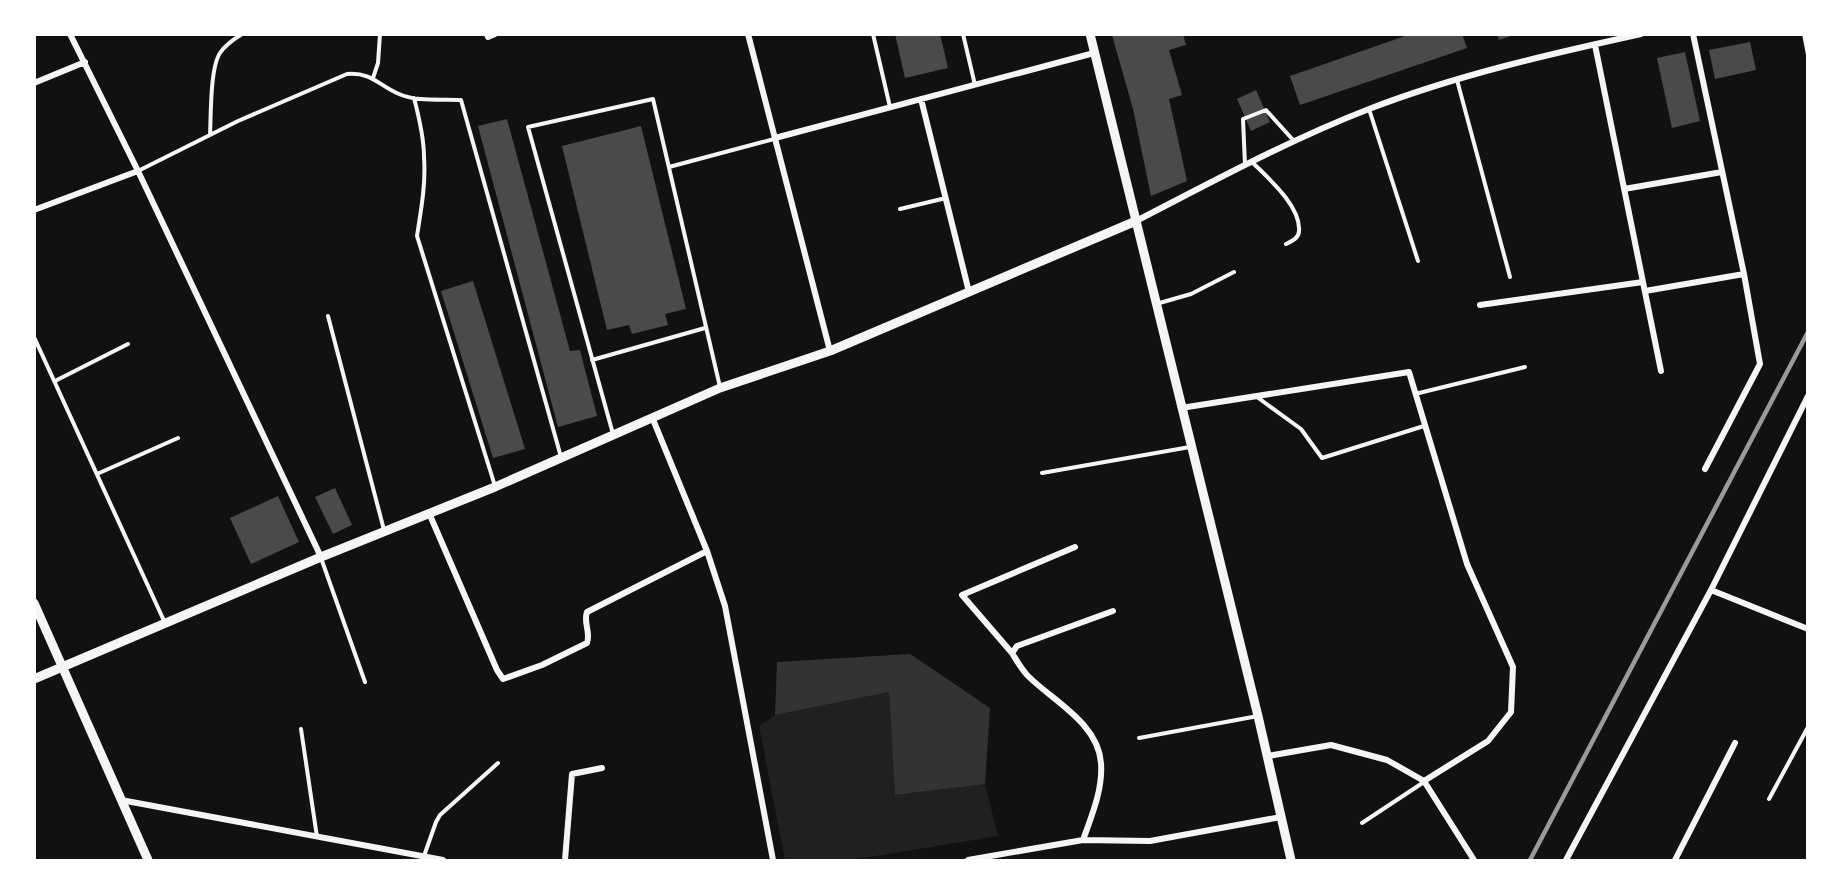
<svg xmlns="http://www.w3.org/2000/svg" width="1842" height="895" font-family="Signika,sans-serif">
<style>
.green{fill:#202020}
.water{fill:#333}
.building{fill:#4a4a4a}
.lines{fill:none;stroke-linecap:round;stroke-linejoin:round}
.service{stroke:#f5f5f5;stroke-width:4}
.minor{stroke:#f5f5f5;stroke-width:6}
.tertiary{stroke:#f5f5f5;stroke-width:9}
.rail{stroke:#9a9a9a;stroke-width:4.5}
</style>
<rect width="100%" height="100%" fill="#111"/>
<path class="green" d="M889 692 895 795 985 784 998 836 851 860H785L759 726 775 715Z"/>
<path class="water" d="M910 654 990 708 985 784 895 795 889 692 775 715 777 662Z"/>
<path class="building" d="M895 34H940L948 68 905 78Z
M1183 34 1186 45 1169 50 1182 95 1169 99 1187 181 1151 196 1133 109 1112 35Z
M1411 34H1462L1467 48 1300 105 1290 76Z
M1497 34H1514V35L1499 40Z
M1750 42 1756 70 1715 79 1709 50Z
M1685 52 1700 121 1672 128 1657 58Z
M1256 90 1270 122 1251 131 1237 99Z
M507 119 570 351 580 350 597 416 558 427 478 126Z
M641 126 686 309 665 314 668 325 632 334 629 325 607 330 562 146Z
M473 281 525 449 493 458 441 291Z
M335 488 352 525 333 534 315 497Z
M278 496 299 542 251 564 230 518Z"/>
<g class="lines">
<path class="service" d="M873 34 890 107
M963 34 975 85
M1804 34 1808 55
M373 78 378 63 380 34
M1457 80 1510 277
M414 98C419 117 424 137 424 157 426 184 421 210 417 236L495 486
M1369 109 1418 261
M210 135C211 116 210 68 220 53 225 45 234 39 242 34
M1252 162C1268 178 1301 206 1299 231 1299 238 1292 241 1286 244
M1245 165 1243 119 1266 110 1294 141
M669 167 774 139
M138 171 238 121 347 74C372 72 378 85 399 94 416 102 442 99 461 100L561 457
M900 209 946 198
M1156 304 1191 294 1234 272
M328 316 384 530
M34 337 165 623
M592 360 705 328
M55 381 128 344
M1415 394 1525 367
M1257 397 1301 429 1322 458 1424 426
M613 434 528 127 653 99 720 387
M1042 473 1190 447
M97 474 178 438
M321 558 365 682
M301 729 317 837
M1139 738 1258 716
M1769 799 1808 727
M1362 823 1424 782
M424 856 436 822 440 815 498 763"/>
<path class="minor" d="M70 34 138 171 321 557
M487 34 488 37 495 34
M748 34 830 351
M1693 34 1744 274 1760 364 1705 469
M1595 45 1661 371
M34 83 85 62
M921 99 969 292
M775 138 1094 53
M1624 189 1722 172
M34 210 138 171
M1136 221C1212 182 1289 140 1369 109 1457 75 1550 54 1641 34
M1645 291 1744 274
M1480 305 1643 282
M1181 408 1409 372 1467 564 1513 667 1511 712 1488 741 1424 781
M652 417 707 551 725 606 773 860
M429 513 497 670 503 679 542 665 587 643C591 632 583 623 587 612L707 551
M1711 590 1808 629
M1012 653 962 595 1075 547
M1268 756 1331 745 1387 760 1424 781 1474 860
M121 800 443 860
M1083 840C1092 815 1103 789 1101 763 1098 723 1053 701 1028 676 1022 670 1017 661 1012 653L1017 646 1113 611
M565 860 572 774 602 768
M968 860 1083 840 1150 841 1281 817
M1566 860 1711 590 1808 396
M1675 860 1735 743"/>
<path class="tertiary" d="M1090 34 1258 716 1291 860
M34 603 148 860
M34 679 321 557 495 487 720 388 830 351 1136 221"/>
<path class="rail" d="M1530 860 1808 332"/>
</g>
<rect width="1842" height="895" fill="none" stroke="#ffffff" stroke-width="72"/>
</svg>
